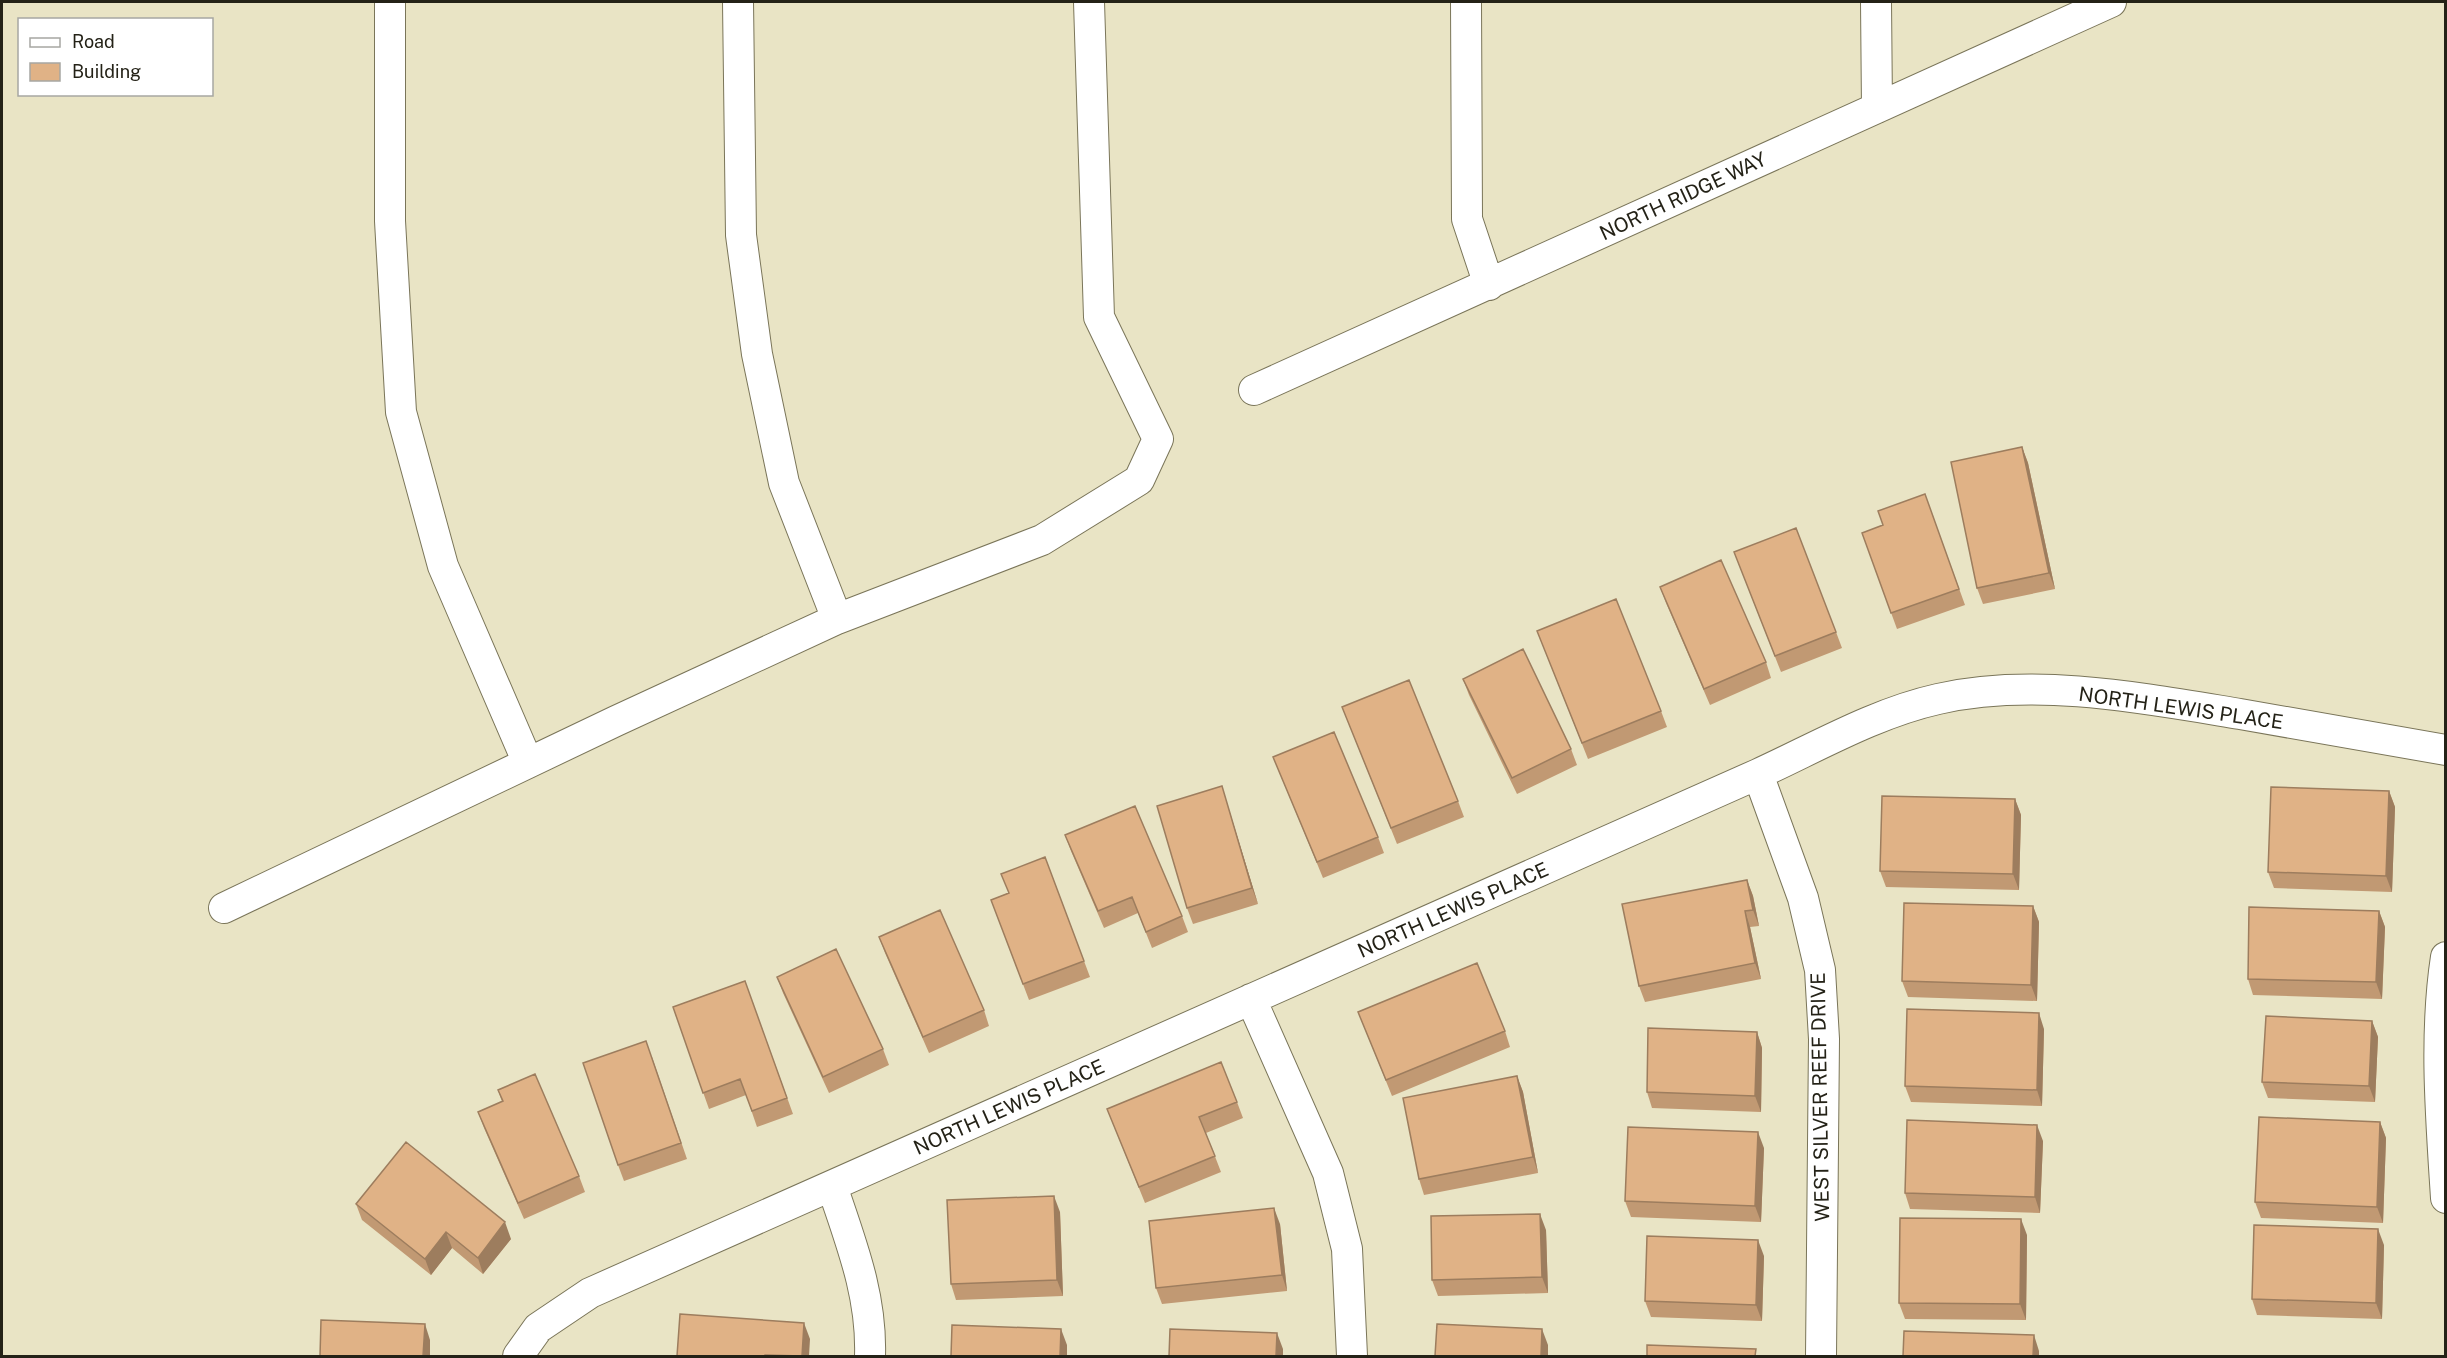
<svg xmlns="http://www.w3.org/2000/svg" width="2447" height="1358" font-family="'Public Sans',sans-serif">
<style>
.lines{fill:none;stroke-linecap:round;stroke-linejoin:round}
.minor-casing{stroke:#7a7559;stroke-width:32}
.minor{stroke:#fff;stroke-width:30}
.wall{fill:#c19973}
.shaded-wall{fill:#9d7d5e}
.building{fill:#e0b286;stroke:#9d7d5e;stroke-width:1.5}
.labels{text-anchor:middle;dominant-baseline:central;stroke-width:4.5;stroke-linejoin:round;paint-order:stroke}
.street-label{font-size:20px;fill:#242217;stroke:#fff}
</style>
<rect width="100%" height="100%" fill="#e9e4c5"/>
<g class="lines">
<g class="minor-casing">
<path id="minor" d="M390 2V221L401 412 443 566 528 763
M738 2 741 235 757 354 784 483 837 619
M1466 2 1467 219 1489 285
M1876 2 1877 108
M1254 390 2111 2
M1758 774 1803 898 1820 970 1824 1039 1821 1356
M224 908 616 721 837 619 1042 540 1139 480 1158 439 1099 317 1089 2
M2446 957C2434 1036 2441 1119 2446 1198
M1251 999 1328 1173 1347 1249 1352 1356
M832 1186C851 1243 872 1295 870 1356
M518 1356 538 1328 590 1293 1758 774C1815 748 1875 713 1938 699 2034 677 2143 698 2240 714 2308 726 2377 738 2446 750"/>
</g>
<use href="#minor" class="minor"/>
</g>
<path class="wall" d="M2022 447 2028 463 2055 589 1983 604 1977 588Z
M1925 494 1965 605 1897 629 1862 533 1883 525Z
M1734 552 1836 632 1842 648 1781 672Z
M1660 587 1766 662 1771 678 1710 705 1666 603Z
M1537 631 1661 711 1667 727 1588 759Z
M1463 679 1571 749 1577 765 1517 794 1469 695Z
M1342 707 1458 801 1464 817 1397 844Z
M1273 757 1378 837 1384 853 1323 878Z
M1222 786 1227 803 1258 904 1193 924 1187 908Z
M2389 791 2395 807 2392 892 2274 888 2268 872Z
M2015 799 2021 815 2019 890 1886 887 1880 871Z
M1065 835 1182 916 1188 932 1152 948 1138 913 1104 928 1071 851Z
M1045 857 1090 977 1029 1000 991 900 1008 893Z
M1747 880 1753 896 1759 926 1750 927 1761 979 1645 1002 1639 986Z
M2033 906 2039 922 2037 1001 1908 997 1902 981Z
M2379 911 2385 927 2382 999 2253 995 2248 979Z
M879 937 984 1010 989 1026 929 1053 885 953Z
M777 977 883 1049 889 1065 829 1093 783 993Z
M745 981 793 1114 757 1127 746 1095 709 1109 673 1007Z
M1358 1012 1505 1031 1510 1047 1392 1096Z
M2372 1021 2378 1037 2375 1102 2268 1098 2262 1082Z
M2044 1029 2042 1106 1911 1102 1905 1086Z
M1757 1032 1762 1048 1761 1112 1652 1108 1647 1092Z
M652 1057 687 1159 624 1181 618 1165Z
M1517 1076 1523 1092 1538 1173 1424 1195 1419 1179Z
M498 1090 579 1176 585 1192 524 1219 484 1128 478 1112 502 1102Z
M1237 1102 1243 1118 1206 1133 1221 1172 1145 1203 1107 1109Z
M2380 1122 2386 1138 2383 1223 2261 1218 2255 1202Z
M2043 1141 2040 1213 1910 1209 1905 1193Z
M1764 1148 1761 1222 1631 1217 1625 1201Z
M356 1204 511 1239 483 1274 452 1248 431 1275 362 1220Z
M1060 1212 1063 1296 956 1300 951 1284Z
M1280 1224 1287 1291 1162 1304 1156 1288Z
M1546 1230 1548 1293 1438 1296 1432 1280Z
M2027 1235 2026 1320 1905 1319 1899 1303Z
M2384 1245 2382 1319 2257 1315 2252 1299Z
M1764 1256 1762 1321 1651 1317 1645 1301Z"/>
<path class="shaded-wall" d="M2022 447 2028 463 2055 589 2049 573Z
M1222 786 1227 803 1258 904 1252 888Z
M2389 791 2395 807 2392 892 2386 876Z
M2015 799 2021 815 2019 890 2013 874Z
M1747 880 1753 896 1759 926 1753 910Z
M2033 906 2039 922 2037 1001 2031 985Z
M1745 911 1750 927 1761 979 1755 963Z
M2379 911 2385 927 2382 999 2376 982Z
M2039 1013 2044 1029 2042 1106 2037 1090Z
M2372 1021 2378 1037 2375 1102 2369 1086Z
M1757 1032 1762 1048 1761 1112 1755 1096Z
M1517 1076 1523 1092 1538 1173 1533 1157Z
M2380 1122 2386 1138 2383 1223 2377 1207Z
M2037 1125 2043 1141 2040 1213 2035 1197Z
M1758 1132 1764 1148 1761 1222 1755 1206Z
M1054 1196 1060 1212 1063 1296 1057 1280Z
M1274 1208 1280 1224 1287 1291 1282 1275Z
M1540 1214 1546 1230 1548 1293 1542 1277Z
M2021 1219 2027 1235 2026 1320 2020 1304Z
M505 1222 511 1239 483 1274 478 1258Z
M2378 1229 2384 1245 2382 1319 2376 1303Z
M446 1232 452 1248 431 1275 425 1259Z
M1758 1240 1764 1256 1762 1321 1756 1305Z
M804 1323 810 1339 809 1356H802Z
M425 1324 430 1340V1356H423Z
M1061 1329 1067 1345V1356H1060Z
M1542 1329 1548 1345V1356H1541Z
M1277 1333 1283 1349V1356H1276Z
M2034 1335 2039 1351V1356H2033Z"/>
<path class="building" d="M2022 447 2049 573 1977 588 1951 462Z
M1925 494 1959 589 1891 613 1862 533 1883 525 1878 511Z
M1796 528 1836 632 1775 656 1734 552Z
M1721 560 1766 662 1704 689 1660 587Z
M1616 599 1661 711 1582 743 1537 631Z
M1523 649 1571 749 1512 778 1463 679Z
M1409 680 1458 801 1391 828 1342 707Z
M1334 732 1378 837 1317 862 1273 757Z
M1222 786 1252 888 1187 908 1157 806Z
M2271 787 2389 791 2386 876 2268 872Z
M1882 796 2015 799 2013 874 1880 871Z
M1135 806 1182 916 1146 932 1132 897 1098 911 1065 835Z
M1045 857 1084 961 1023 984 991 900 1009 893 1001 874Z
M1747 880 1753 910 1745 911 1755 963 1639 986 1622 904Z
M1904 903 2033 906 2031 985 1902 981Z
M2249 907 2379 911 2376 982 2248 979Z
M940 910 984 1010 923 1037 879 937Z
M836 949 883 1049 823 1077 777 977Z
M1477 963 1505 1031 1386 1080 1358 1012Z
M745 981 787 1098 752 1111 740 1079 703 1093 673 1007Z
M1907 1009 2039 1013 2037 1090 1905 1086Z
M2266 1016 2372 1021 2369 1086 2262 1082Z
M1648 1028 1757 1032 1755 1096 1647 1092Z
M646 1041 681 1143 618 1165 583 1063Z
M1221 1062 1237 1102 1199 1117 1215 1156 1139 1187 1107 1109Z
M535 1074 579 1176 518 1203 478 1112 503 1101 498 1090Z
M1517 1076 1533 1157 1419 1179 1403 1098Z
M2259 1117 2380 1122 2377 1207 2255 1202Z
M1907 1120 2037 1125 2035 1197 1905 1193Z
M1628 1127 1758 1132 1755 1206 1625 1201Z
M406 1142 505 1222 478 1258 446 1232 425 1259 356 1204Z
M1054 1196 1057 1280 951 1284 947 1200Z
M1274 1208 1282 1275 1156 1288 1149 1221Z
M1540 1214 1542 1277 1432 1280 1431 1216Z
M1900 1218 2021 1219 2020 1304 1899 1303Z
M2254 1225 2378 1229 2376 1303 2252 1299Z
M1647 1236 1758 1240 1756 1305 1645 1301Z
M680 1314 804 1323 802 1356 765 1355 764 1356H677Z
M321 1320 425 1324 423 1356H320Z
M1437 1324 1542 1329 1541 1356H1435Z
M952 1325 1061 1329 1060 1356H951Z
M1170 1329 1277 1333 1276 1356H1169Z
M1904 1331 2034 1335 2033 1356H1903Z
M1647 1345 1756 1349 1755 1356H1647Z"/>
<g class="labels">
<g class="street-label">
<text transform="translate(1683 196) rotate(-25)">NORTH RIDGE WAY</text>
<text transform="translate(2181 708) rotate(8)">NORTH LEWIS PLACE</text>
<text transform="translate(1453 910) rotate(-24)">NORTH LEWIS PLACE</text>
<text transform="translate(1820 1097) rotate(-91)">WEST SILVER REEF DRIVE</text>
<text transform="translate(1009 1107) rotate(-24)">NORTH LEWIS PLACE</text>
</g>
</g>
<rect width="2447" height="1358" fill="none" stroke="#242217" stroke-width="6"/>
<rect x="18" y="18" width="195" height="78" fill="#ffffff" stroke="#a7a7a2" stroke-width="1.5"/>
<rect x="30" y="38" width="30" height="9" fill="#ffffff" stroke="#a7a7a2" stroke-width="1.5"/>
<text x="72" y="48" font-size="18" fill="#242217">Road</text>
<rect x="30" y="63" width="30" height="18" fill="#e0b286" stroke="#a7a7a2" stroke-width="1.5"/>
<text x="72" y="78" font-size="18" fill="#242217">Building</text>
</svg>
